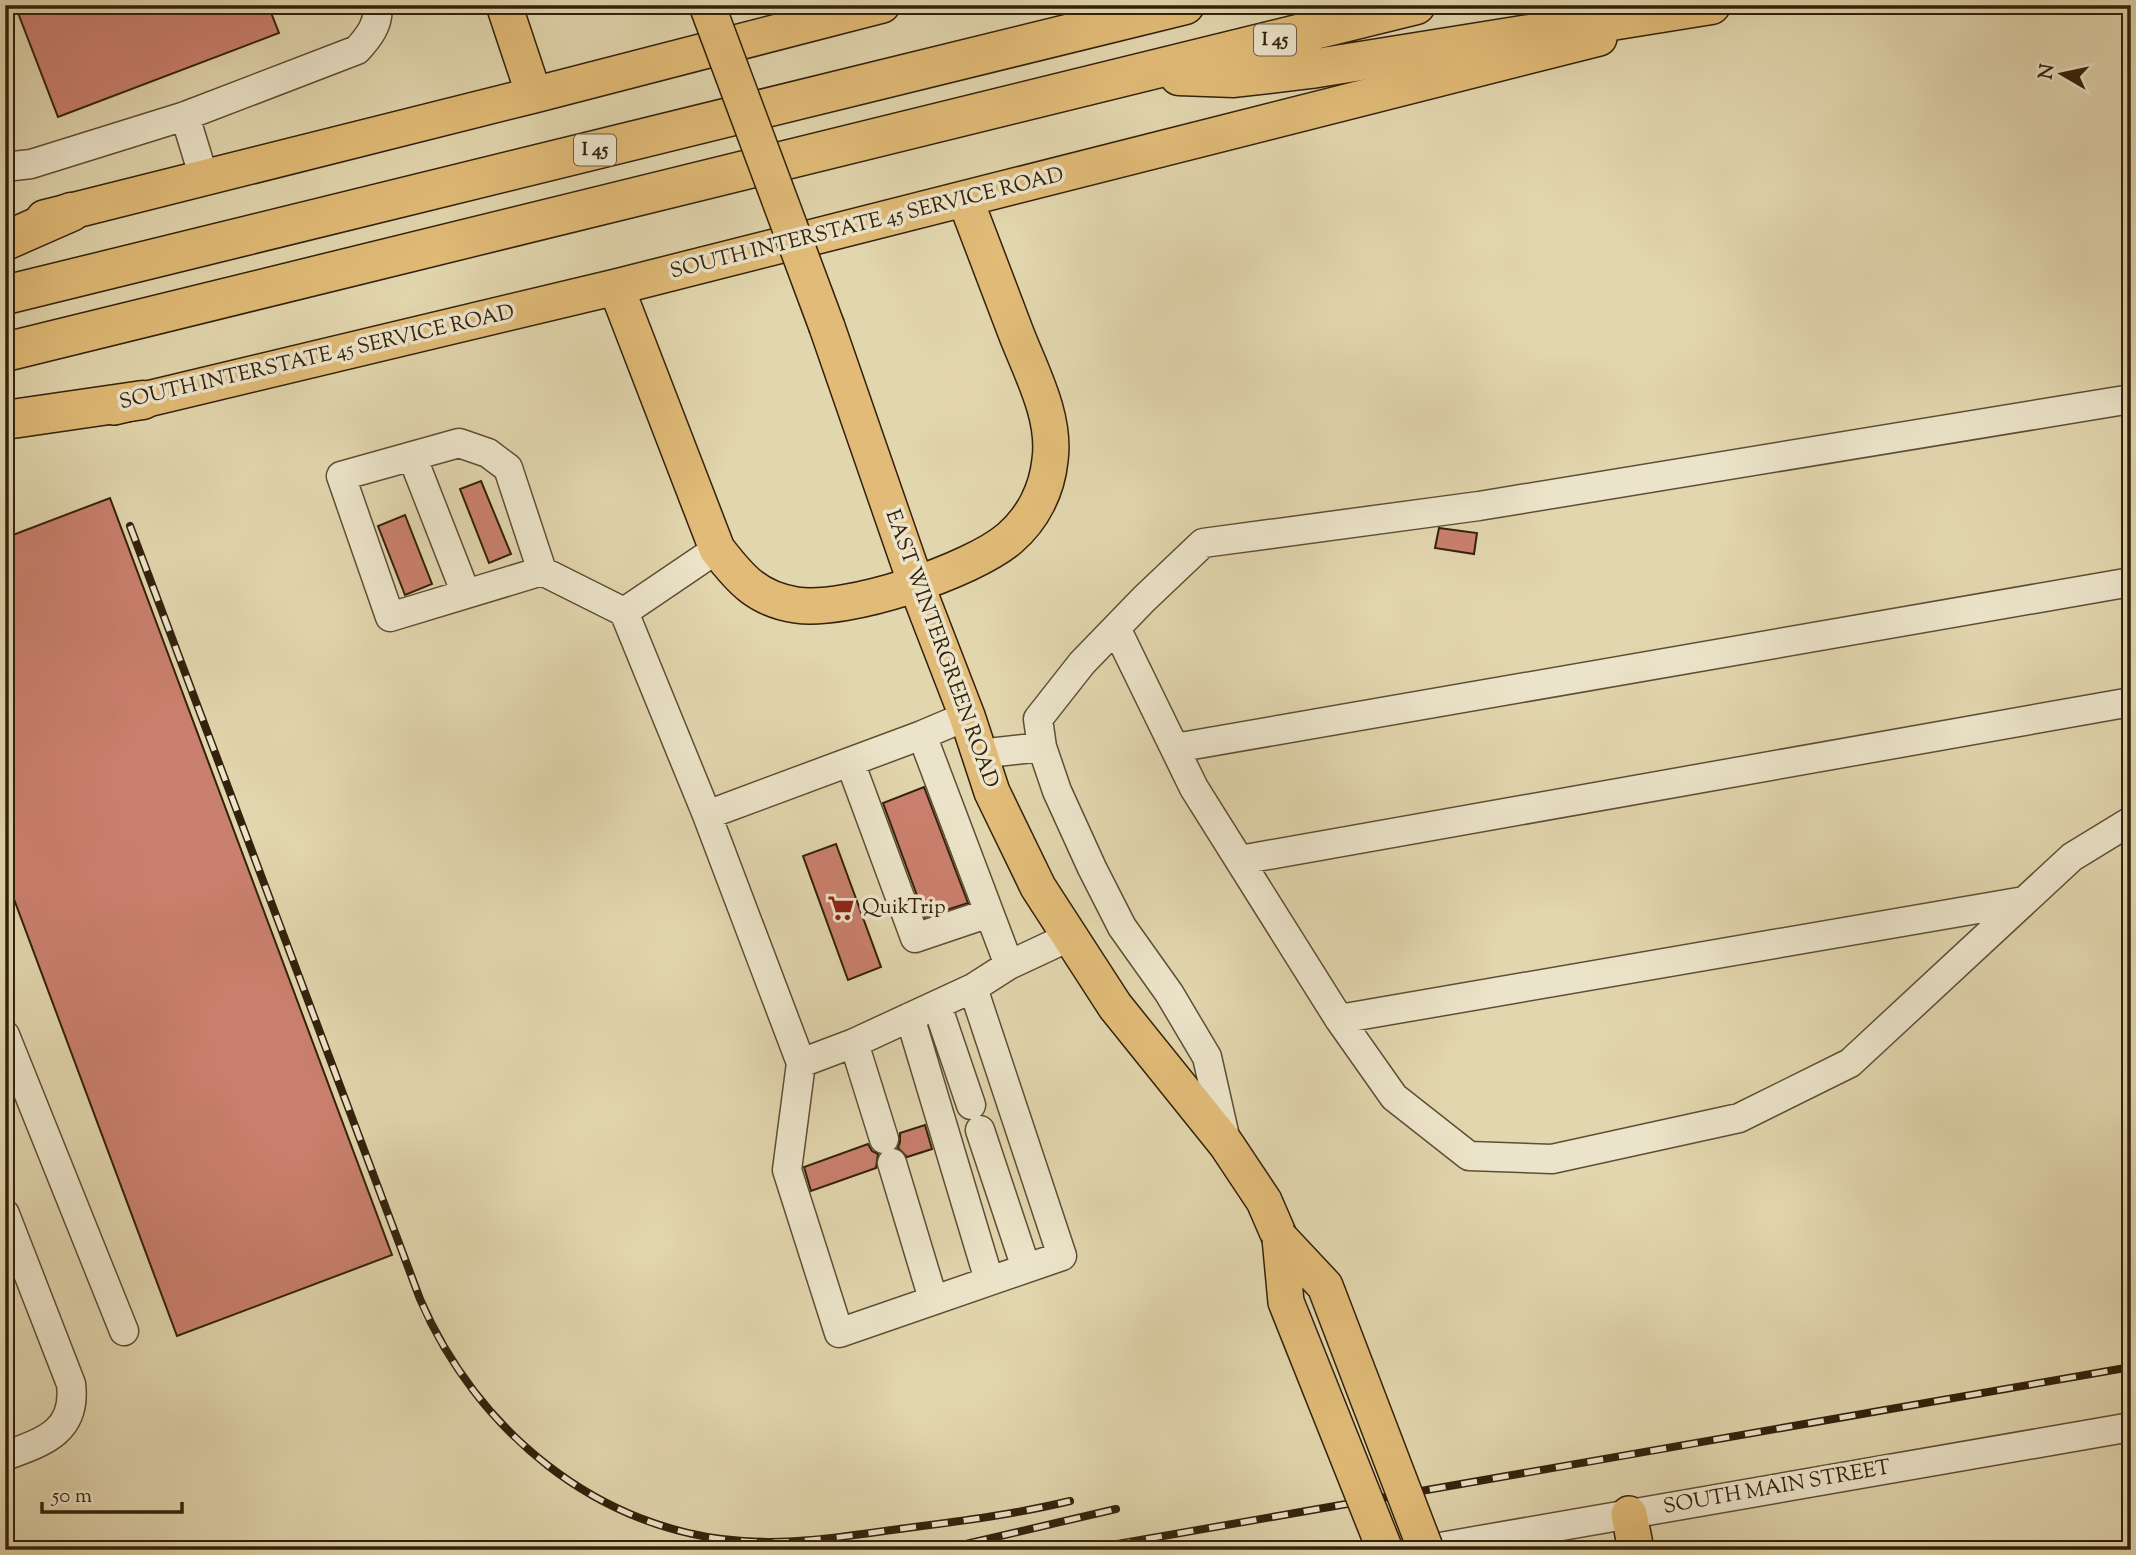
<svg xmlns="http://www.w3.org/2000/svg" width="2136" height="1555" font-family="'Sorts Mill Goudy',serif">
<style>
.building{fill:#ca806e;stroke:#32210b;stroke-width:2}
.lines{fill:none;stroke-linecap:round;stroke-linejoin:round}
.minor-casing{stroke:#5e4e34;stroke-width:31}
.major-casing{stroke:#32210b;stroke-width:38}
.highway-casing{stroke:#32210b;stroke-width:41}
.minor{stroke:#ece4ca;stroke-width:28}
.major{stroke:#e1bb77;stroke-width:35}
.highway{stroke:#e1bb77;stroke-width:38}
.rail-casing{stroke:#32210b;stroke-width:8}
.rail{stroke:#ece4ca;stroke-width:5;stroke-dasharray:16;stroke-linecap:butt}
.major-bridge-casing{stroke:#32210b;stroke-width:38;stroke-linecap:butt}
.major-bridge{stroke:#e1bb77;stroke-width:35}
.labels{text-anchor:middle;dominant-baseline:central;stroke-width:7;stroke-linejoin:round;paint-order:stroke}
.shield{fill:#ece4ca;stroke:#6a5c44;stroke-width:2}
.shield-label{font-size:19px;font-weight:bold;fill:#32210b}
.street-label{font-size:21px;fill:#32210b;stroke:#ece4ca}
.poi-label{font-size:21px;fill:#32210b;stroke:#ece4ca;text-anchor:start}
</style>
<rect width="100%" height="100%" fill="#e2d6ae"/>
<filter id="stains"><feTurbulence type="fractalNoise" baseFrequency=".00286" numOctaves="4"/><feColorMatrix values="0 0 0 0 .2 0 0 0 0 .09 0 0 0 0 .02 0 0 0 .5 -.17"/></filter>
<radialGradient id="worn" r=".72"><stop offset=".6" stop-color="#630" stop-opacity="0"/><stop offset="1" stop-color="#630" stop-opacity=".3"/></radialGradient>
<path class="building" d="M15 5H268L279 33 58 117Z
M481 481 511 554 489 563 460 489Z
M110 498 392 1255 177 1336 5 875V538Z
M405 515 432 584 405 595 378 526Z
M1439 528 1477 533 1474 554 1435 548Z
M924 787 968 903 925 917 883 803Z
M836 844 881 967 848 980 803 856Z
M925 1125 932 1149 907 1157 898 1148 900 1142V1133Z
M868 1144 872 1151 878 1154 876 1168 811 1191 804 1167Z"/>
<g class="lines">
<g class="minor-casing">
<path id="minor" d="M185 116 204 178
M5 167 31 164 185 116 357 50C369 37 380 23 377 5
M412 456 466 594
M717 549 624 612 707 815 801 1063 787 1170 839 1333 1062 1256 973 988 1009 965 1069 937
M542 571 508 468 488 453 459 443 341 476 390 617 542 571 624 612
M1116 628 1194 788 1339 1019 1394 1097 1469 1156 1552 1159 1739 1118 1850 1063 2072 857 2131 821
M922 735 1009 965
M1175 748 2131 582
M979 754 1042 747
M850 762 915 938 989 913
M707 815 922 735 967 716
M1240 860 2131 702
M937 1005 971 1105
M910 1017 989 1280
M1339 1019 2024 901
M5 1035 124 1331
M854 1043 884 1139
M801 1063 854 1043 973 988
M980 1130 1026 1268
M1226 1141 1207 1057 1169 993 1122 927 1092 868 1057 791 1042 747 1038 719 1082 663 1144 599 1203 543 1479 506 2131 399
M892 1163 933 1299
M5 1214 71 1384C77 1432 43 1442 5 1456
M1423 1550 2131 1427"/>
</g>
<g class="major-casing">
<path id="major" d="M504 5 534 95
M44 218 534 95 882 5
M616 287 717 549C740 579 757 599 796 605 846 613 972 571 1010 538 1033 518 1047 490 1050 460 1056 417 1031 372 1016 333 999 288 982 244 965 199
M827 327 916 584 967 716 992 792 1038 887 1115 1006 1226 1144 1264 1201 1280 1238
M114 407 616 287 1599 38
M1629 1514 1636 1550"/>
</g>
<g class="highway-casing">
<path id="highway" d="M1179 76 1234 78 1311 69 1711 5
M5 241 71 212
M5 295 1185 5
M5 352 1416 5
M5 420 143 400"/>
</g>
<use href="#minor" class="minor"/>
<use href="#major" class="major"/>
<use href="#highway" class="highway"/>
<g class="rail-casing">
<path id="rail" d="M130 526 420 1299C476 1430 598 1532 743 1541 798 1545 853 1535 907 1528 962 1521 1016 1514 1070 1501
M940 1550 1116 1509
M1083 1550 2131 1367"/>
</g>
<use href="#rail" class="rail"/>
<g class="major-bridge-casing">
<path id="major-bridge" d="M707 5 827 327
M1280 1238 1325 1286 1426 1550
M1280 1238 1286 1302 1385 1550"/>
</g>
<use href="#major-bridge" class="major-bridge"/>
</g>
<defs>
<g id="supermarket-bare" transform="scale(2.1)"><path d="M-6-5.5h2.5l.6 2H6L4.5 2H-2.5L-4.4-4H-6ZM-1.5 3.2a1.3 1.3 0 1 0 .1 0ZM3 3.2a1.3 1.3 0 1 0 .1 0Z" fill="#8f2418" stroke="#ece4ca" stroke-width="2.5" paint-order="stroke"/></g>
</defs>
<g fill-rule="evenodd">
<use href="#supermarket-bare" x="841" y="908"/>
</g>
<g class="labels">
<g class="shield">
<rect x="1254" y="24.5" width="42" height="31" rx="5"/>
<rect x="574" y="134.5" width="42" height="31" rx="5"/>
</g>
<g class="shield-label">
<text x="1275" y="40">I 45</text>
<text x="595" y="150">I 45</text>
</g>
<g class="street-label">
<text transform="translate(867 224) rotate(-14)">SOUTH INTERSTATE 45 SERVICE ROAD</text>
<text transform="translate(317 358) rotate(-13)">SOUTH INTERSTATE 45 SERVICE ROAD</text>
<text transform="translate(941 649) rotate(70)">EAST WINTERGREEN ROAD</text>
<text transform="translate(1777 1488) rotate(-10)">SOUTH MAIN STREET</text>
</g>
<g class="poi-label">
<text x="862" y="908">QuikTrip</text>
</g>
</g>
<rect width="2136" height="1555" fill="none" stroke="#e2d6ae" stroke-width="28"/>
<rect x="7" y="7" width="2122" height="1541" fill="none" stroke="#32210b" stroke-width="3.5"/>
<rect x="14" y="14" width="2108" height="1527" fill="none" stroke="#32210b" stroke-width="2"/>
<g transform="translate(2062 74) rotate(279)" stroke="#ece4ca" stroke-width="5" paint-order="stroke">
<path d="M0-5L12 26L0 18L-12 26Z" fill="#32210b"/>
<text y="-10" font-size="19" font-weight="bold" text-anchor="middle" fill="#32210b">N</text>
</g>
<path d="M42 1502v10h140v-10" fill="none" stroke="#32210b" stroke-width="3.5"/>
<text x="52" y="1502" font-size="21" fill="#32210b" stroke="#ece4ca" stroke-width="5" paint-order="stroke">50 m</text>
<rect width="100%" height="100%" filter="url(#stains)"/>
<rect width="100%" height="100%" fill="url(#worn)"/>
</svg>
